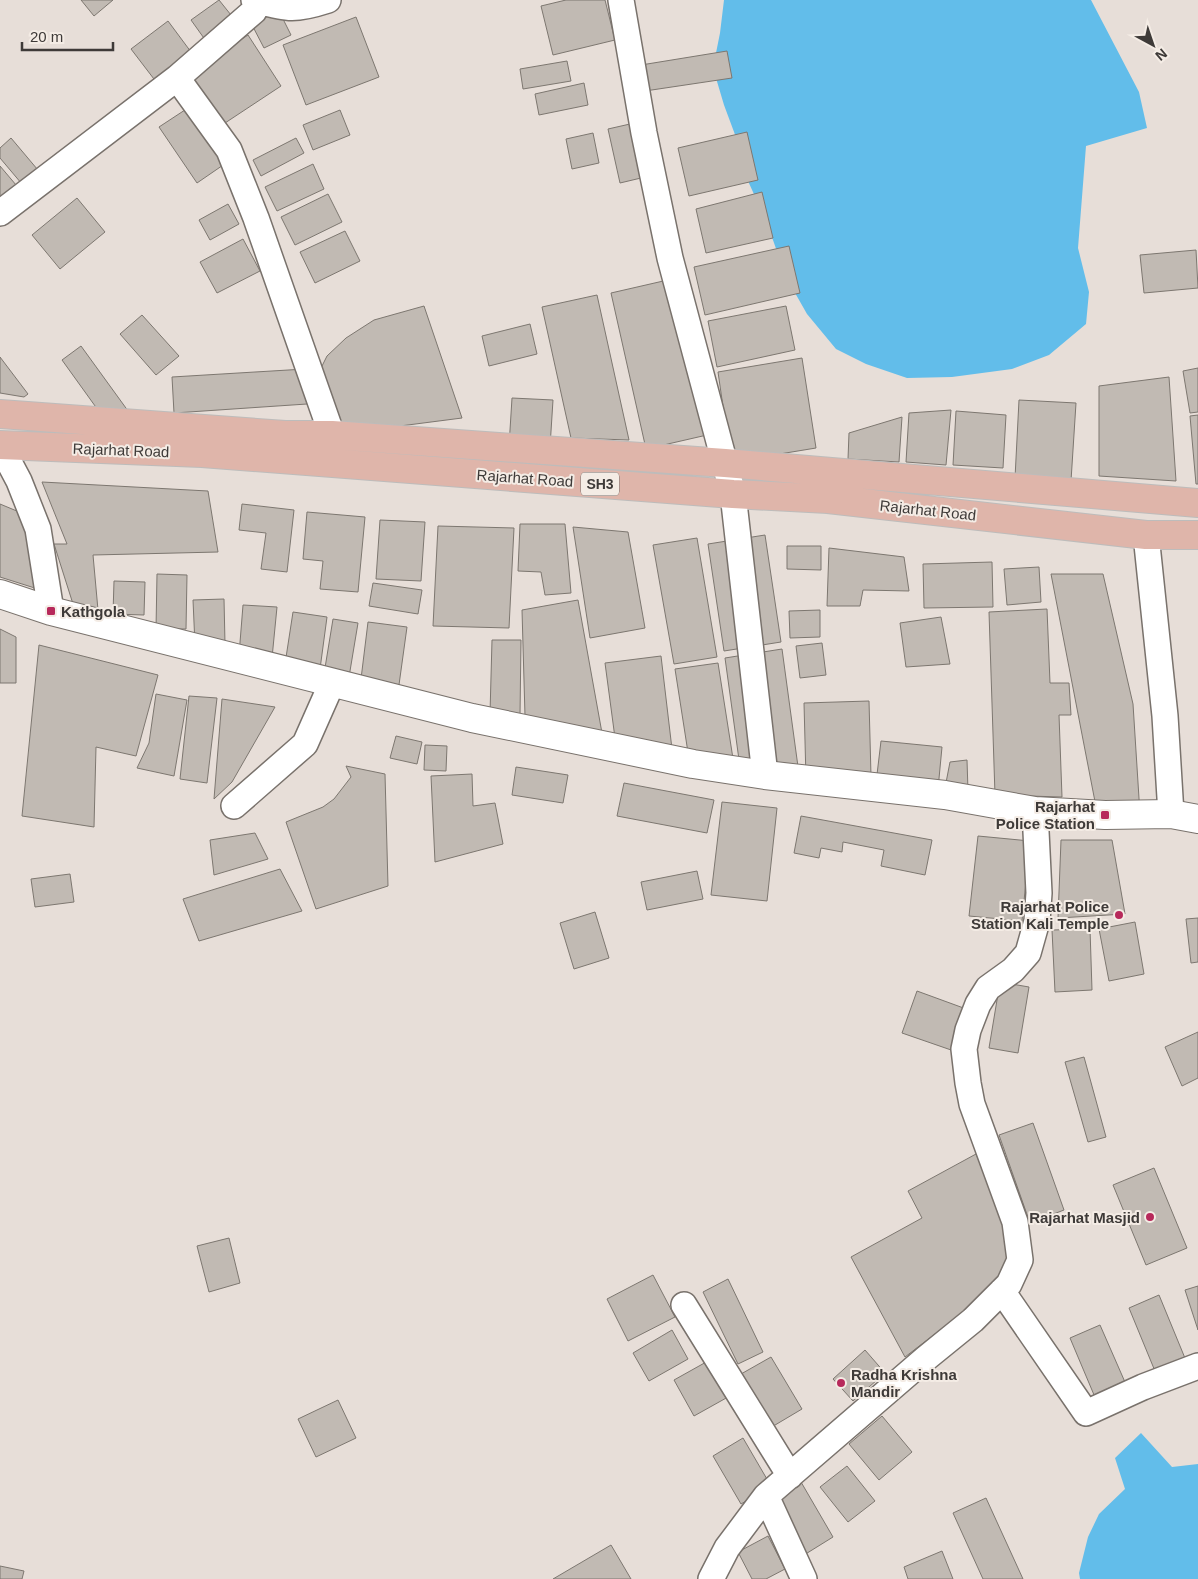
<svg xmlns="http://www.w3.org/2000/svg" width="1198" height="1579" font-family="Helvetica,sans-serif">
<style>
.water{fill:#62bdea}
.building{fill:#c1bab3;stroke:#7d7770}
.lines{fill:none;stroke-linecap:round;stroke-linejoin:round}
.minor-casing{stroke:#79726c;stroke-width:28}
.tertiary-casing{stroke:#79726c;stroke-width:30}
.primary-casing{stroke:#bdbcbb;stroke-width:30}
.minor{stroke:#fff;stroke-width:25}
.tertiary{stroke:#fff;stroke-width:28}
.primary{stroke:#dfb5aa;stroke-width:28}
.poi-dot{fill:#b7295b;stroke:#f4ece5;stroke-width:2}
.labels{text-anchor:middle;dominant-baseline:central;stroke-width:4;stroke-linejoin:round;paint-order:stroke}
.shield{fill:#f4ece5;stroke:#756f6c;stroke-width:1}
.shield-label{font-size:14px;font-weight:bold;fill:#3e3a38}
.street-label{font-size:15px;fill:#3e3a38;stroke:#f4ece5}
.poi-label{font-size:15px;font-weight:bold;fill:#3e3a38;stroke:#f4ece5;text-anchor:end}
</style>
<rect width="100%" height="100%" fill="#e7ded8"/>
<path class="water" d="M724 0H1091L1139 92 1147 128 1086 146 1078 248 1089 292 1086 324 1049 355 1012 369 952 377 907 378 866 364 836 349 807 314 786 277 767 223 748 181 737 140 724 105 713 68 720 33Z
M1141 1433 1172 1467 1198 1464V1579H1080L1079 1573 1088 1537 1099 1514 1125 1489 1115 1458Z"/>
<path class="building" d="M81 0H113L94 16Z
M219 0 235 20 206 41 191 20Z
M566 0H605L615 40 553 55 541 6Z
M278 9 291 35 264 48 251 23Z
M356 17 379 77 306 105 283 45Z
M168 21 194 56 157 83 131 49Z
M248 35 281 86 222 125 189 73Z
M727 51 732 78 645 91 641 65Z
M567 61 571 81 523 89 520 69Z
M584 83 588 105 539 115 535 94Z
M191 106 229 161 197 183 159 127Z
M340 110 350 135 313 150 303 125Z
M630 124 641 178 620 183 608 129Z
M747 132 758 180 689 196 678 148Z
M593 133 599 163 572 169 566 139Z
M11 138 43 176 27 190 0 158V148Z
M296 138 304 153 261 176 253 160Z
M313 164 324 189 277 211 265 187Z
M0 166 22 192 0 210Z
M762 192 773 238 706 253 696 209Z
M328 194 342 222 295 245 281 217Z
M77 198 105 232 60 269 32 235Z
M228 204 239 224 210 240 199 220Z
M345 231 360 261 315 283 300 252Z
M243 239 260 271 217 293 200 262Z
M789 246 800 293 705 315 694 267Z
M1196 250 1198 288 1144 293 1140 255Z
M672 279 707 435 646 449 611 293Z
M597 295 629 440 571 438 542 307Z
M424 306 462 418 400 426 331 423 318 374 327 356 346 338 374 320Z
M786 306 795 350 717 367 708 321Z
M142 315 179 356 156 375 120 334Z
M530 324 537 354 489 366 482 336Z
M81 346 131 415 103 417 62 360Z
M0 357 28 394 24 397 0 393Z
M802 358 816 448 731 462 718 372Z
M1198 368V412L1190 413 1183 371Z
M305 369 307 404 174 413 172 377Z
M1169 377 1176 481 1099 476V386Z
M512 398 553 400 550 447 509 446Z
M1019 400 1076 403 1071 481 1015 478Z
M951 410 946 465 906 462 909 413Z
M956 411 1006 415 1003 468 953 465Z
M1198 415V484H1196L1190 416Z
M902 417 899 462 848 459 849 433Z
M42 482 208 491 218 552 93 555 98 610 73 604 54 544H67Z
M0 504 24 514 41 590 0 577Z
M242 504 294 510 287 572 261 569 266 533 239 530Z
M307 512 365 517 358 592 320 589 323 561 303 559Z
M380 520 425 522 421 581 376 579Z
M520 524H565L571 593 545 595 541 572 518 571Z
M438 526 514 528 509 628 433 626Z
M573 527 628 532 645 628 590 638Z
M765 535 781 642 724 651 708 544Z
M697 538 717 657 674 664 653 545Z
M787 546H821V570L787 569Z
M829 548 904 557 909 591 863 590 860 606H827Z
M992 562 993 607 924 608 923 564Z
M1039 567 1041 602 1007 605 1004 569Z
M157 574 187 575 186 629H156Z
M1051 574H1103L1133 704 1140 814 1097 812Z
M114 581 145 582 144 615 113 614Z
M373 583 422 590 418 614 369 606Z
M224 599 225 644 195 645 193 600Z
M578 600 602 733 525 716 522 610Z
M243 605 277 607 272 658 239 655Z
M1047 609 1050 683H1069L1071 715H1059L1062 797 995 795 989 612Z
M820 610V637L790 638 789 611Z
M293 612 327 617 320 669 285 664Z
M941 617 950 664 906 667 900 623Z
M333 619 358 623 349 677 324 674Z
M368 622 407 627 398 692 360 687Z
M0 629 16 637V683H0Z
M492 640H521L520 715 490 714Z
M822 643 826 675 800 678 796 646Z
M39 645 158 675 136 756 96 747 94 827 22 816Z
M782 649 799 774 740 767 725 658Z
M661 656 672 749 615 738 605 663Z
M718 663 734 765 689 759 675 669Z
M156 694 187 700 174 776 137 768 149 743Z
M189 696 217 698 207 783 180 779Z
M222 699 275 707 232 782 214 799Z
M869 701 871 776 806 779 804 703Z
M396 736 422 742 417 764 390 758Z
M881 741 942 747 938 789 876 783Z
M425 745 447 746 446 771 424 770Z
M967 760 968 791 944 793 950 762Z
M346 766 385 774 388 886 316 909 286 822 323 807 334 799 351 777Z
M516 767 568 775 563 803 512 795Z
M472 774 473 806 495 803 503 844 435 862 431 776Z
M624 783 714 800 707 833 617 816Z
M722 802 777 808 767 901 711 895Z
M801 816 932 840 925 875 881 866 884 850 843 842 842 852 821 848 819 858 794 853Z
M255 833 268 859 214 875 210 840Z
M978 836 1030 841 1022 921 969 916Z
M1061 840H1112L1125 914 1058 918Z
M280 869 302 911 199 941 183 899Z
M697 871 703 899 647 910 641 882Z
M70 874 74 902 35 907 31 879Z
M595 912 609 958 574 969 560 923Z
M1198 918V962L1191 963 1186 919Z
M1135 922 1144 974 1109 981 1099 929Z
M1090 929 1092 990 1055 992 1052 930Z
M1000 982 1029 987 1018 1053 989 1048Z
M917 991 969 1010 954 1051 902 1033Z
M1198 1032V1078L1182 1086 1165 1047Z
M1084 1057 1106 1137 1088 1142 1065 1062Z
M1033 1123 1064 1210 1030 1223 999 1135Z
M976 1154 1012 1240 1010 1268 996 1287 905 1357 851 1257 922 1218 908 1191Z
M1154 1168 1187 1248 1146 1265 1113 1185Z
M229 1238 240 1283 209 1292 197 1246Z
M653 1275 675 1317 628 1341 607 1299Z
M728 1279 763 1352 738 1364 703 1292Z
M1198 1286V1330L1185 1290Z
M1159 1295 1187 1363 1157 1376 1129 1308Z
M1100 1325 1128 1389 1097 1402 1070 1338Z
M672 1330 688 1359 649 1381 633 1353Z
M865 1350 885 1373 853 1401 833 1379Z
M771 1357 802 1409 765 1431 734 1378Z
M708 1361 728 1397 694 1416 674 1380Z
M338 1400 356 1438 316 1457 298 1419Z
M882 1416 912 1452 879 1480 849 1444Z
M743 1438 771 1486 741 1504 713 1456Z
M847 1466 875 1501 848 1522 820 1487Z
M801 1482 833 1537 804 1555 772 1498Z
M986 1498 1023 1579H983L953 1513Z
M768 1536 785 1569 766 1579H752L738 1552Z
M611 1545 631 1579H553Z
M942 1551 953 1579H908L904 1567Z
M0 1566 24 1571 22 1579H0Z"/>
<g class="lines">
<g class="minor-casing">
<path id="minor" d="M254 0C288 9 294 11 328 0
M621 0 644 133 670 258 733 494 765 775
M177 78 229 150 256 218 332 435
M0 213 177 78 254 11
M0 445 19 481 38 529 51 611
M1146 535 1165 716 1171 814
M234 806 305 744 332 683
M1002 1291 1086 1413 1143 1387 1198 1366
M684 1305 790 1476
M766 1496 804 1579
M711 1579 727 1548 766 1496 925 1359 973 1320 1009 1284 1020 1260 1015 1222 972 1104 968 1083 964 1049 968 1030 978 1004 988 988 1013 970 1028 953 1037 921 1039 893 1035 811"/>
</g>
<g class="tertiary-casing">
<path id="tertiary" d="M0 594 51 611 472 718 693 764 765 775 945 795 1035 811 1105 815 1171 814 1198 819"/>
</g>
<g class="primary-casing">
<path id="primary" d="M0 414 285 435H332L725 463 1198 503
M0 445 202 453 733 494 828 499 1146 535H1198"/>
</g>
<use href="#minor" class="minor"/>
<use href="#tertiary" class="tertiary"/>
<use href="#primary" class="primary"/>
</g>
<g class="poi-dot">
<rect x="46" y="606" width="10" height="10" rx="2.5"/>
<rect x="1100" y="810" width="10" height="10" rx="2.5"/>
<circle cx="1119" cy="915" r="5"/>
<circle cx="1150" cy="1217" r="5"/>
<circle cx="841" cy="1383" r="5"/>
</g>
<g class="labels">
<rect class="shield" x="581" y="472.5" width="38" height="23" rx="4"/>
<g class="shield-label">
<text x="600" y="484">SH3</text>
</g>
<g class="street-label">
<text transform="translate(121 450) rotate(2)">Rajarhat Road</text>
<text transform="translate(525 478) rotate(4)">Rajarhat Road</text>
<text transform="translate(928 510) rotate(6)">Rajarhat Road</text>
</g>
<g class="poi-label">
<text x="61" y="611" text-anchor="start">Kathgola</text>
<text x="1095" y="806">Rajarhat<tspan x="1095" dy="17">Police Station</tspan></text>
<text x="1109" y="906">Rajarhat Police<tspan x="1109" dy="17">Station Kali Temple</tspan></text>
<text x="1140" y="1217">Rajarhat Masjid</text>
<text x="851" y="1374" text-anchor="start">Radha Krishna<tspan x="851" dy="17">Mandir</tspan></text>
</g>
</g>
<g transform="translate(1153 45) rotate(140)" stroke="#f4ece5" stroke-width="4" paint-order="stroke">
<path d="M0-4L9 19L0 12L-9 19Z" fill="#3e3a38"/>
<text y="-8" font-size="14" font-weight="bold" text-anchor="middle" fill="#3e3a38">N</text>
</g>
<path d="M22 42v8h91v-8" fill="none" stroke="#3e3a38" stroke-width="2.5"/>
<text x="30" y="42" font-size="15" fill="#3e3a38" stroke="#f4ece5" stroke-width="4" paint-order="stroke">20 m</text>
</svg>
